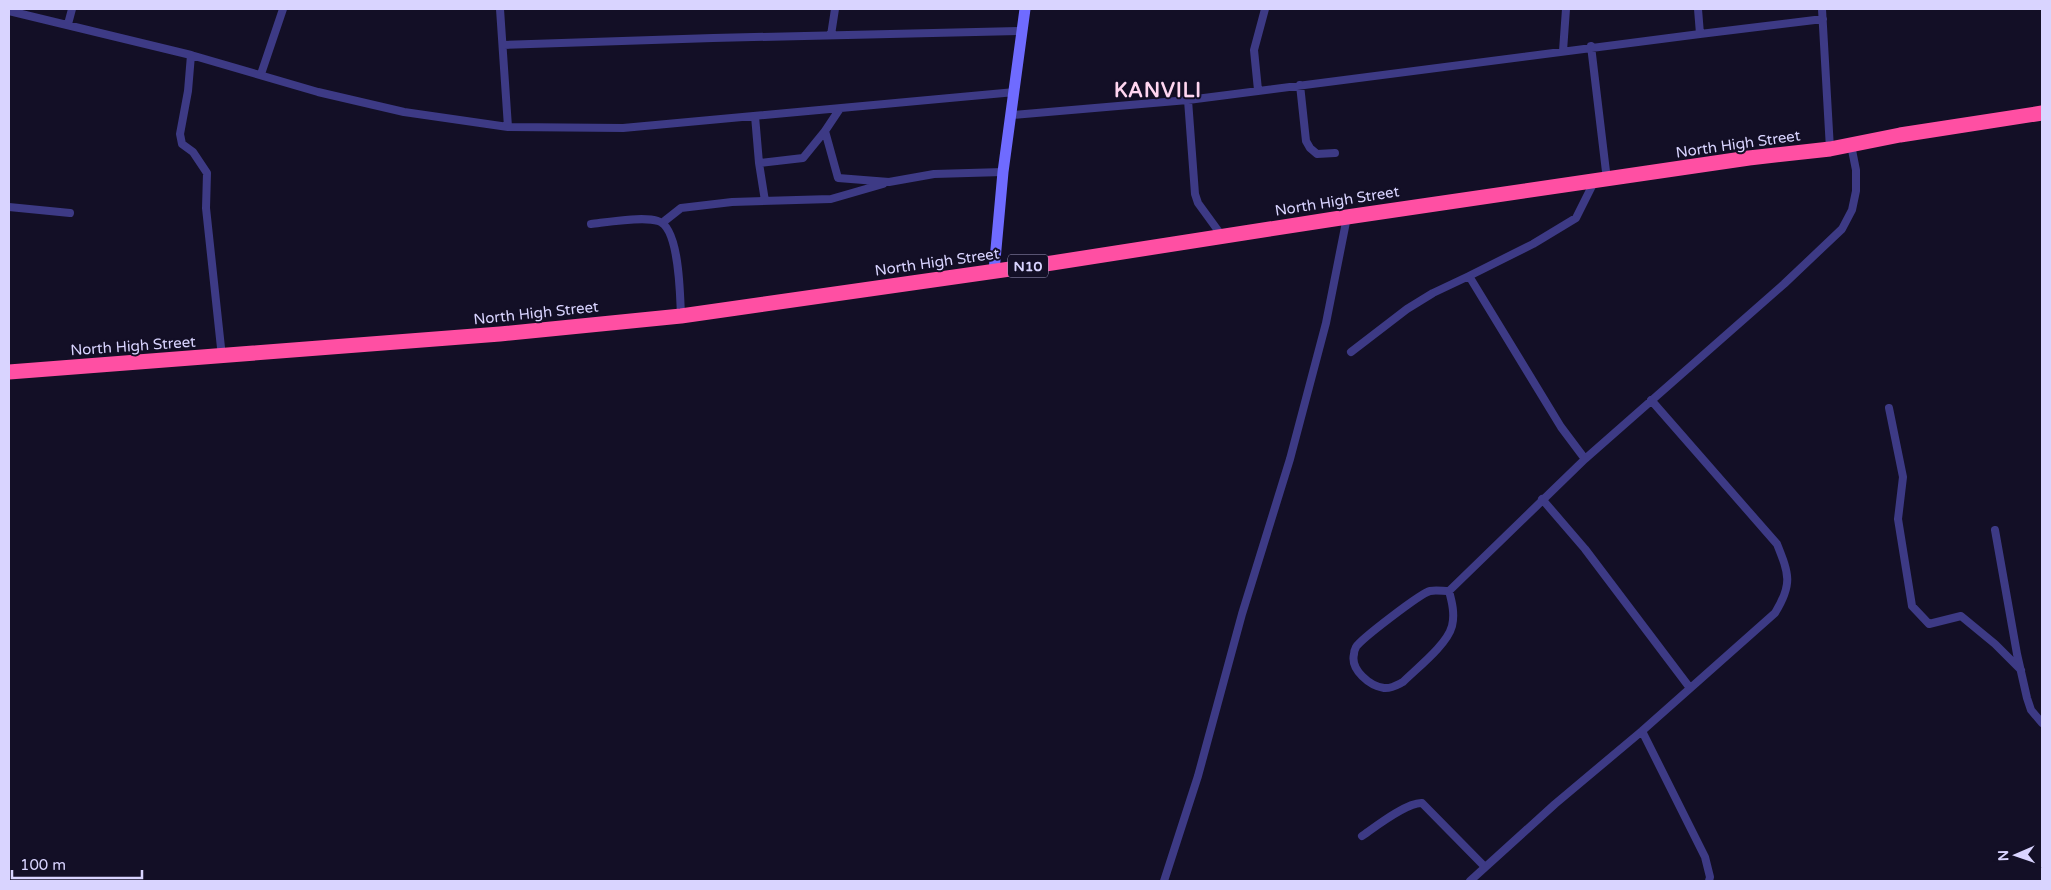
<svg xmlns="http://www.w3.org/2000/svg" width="2051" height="890" font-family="'Varela Round',sans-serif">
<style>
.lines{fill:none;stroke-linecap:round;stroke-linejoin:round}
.street{stroke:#3d3a85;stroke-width:8}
.secondary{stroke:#6f6bff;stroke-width:11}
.highway{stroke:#ff4fa3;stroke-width:15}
.labels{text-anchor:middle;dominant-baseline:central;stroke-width:4;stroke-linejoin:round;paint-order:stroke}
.shield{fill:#130f26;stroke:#9e99be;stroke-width:1}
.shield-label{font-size:14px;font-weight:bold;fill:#d9d4ff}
.street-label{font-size:15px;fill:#d9d4ff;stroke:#130f26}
.district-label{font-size:20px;font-weight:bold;letter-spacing:1px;fill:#ffd6f0;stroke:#130f26}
</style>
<rect width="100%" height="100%" fill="#130f26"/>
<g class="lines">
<path class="street" d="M500 9 508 127
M1698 9 1700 34 1823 19
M1822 9 1830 149
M9 11 191 55 318 92 404 112 508 127 623 128 1015 92
M68 24 72 9
M831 35 835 9
M504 45 713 38 1022 31
M1591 46 1607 180
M1563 51 1566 9
M191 55 188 91 180 134 182 144 193 152 207 173 206 208 222 357
M261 74 283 9
M1300 85 1306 141 1310 148 1317 154 1335 153
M1258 90 1254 50 1265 9
M1188 100 1195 194 1198 203 1222 236
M839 110 825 131 838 178 889 182 934 174 1003 172
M1012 115 1188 100 1700 34
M755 116 759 163
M765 201 759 163 803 158 825 131
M9 207 70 213
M662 223 681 208 732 202 831 199 883 184
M591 224C608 222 643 216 658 221 680 227 680 297 681 316
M1469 276 1533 244 1576 218 1594 182
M1351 352 1407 309 1433 293 1469 276 1561 427 1585 459
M1889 408 1903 477 1898 519 1912 606 1929 624 1961 616 1995 644 2021 670
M1542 499 1585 549 1690 688
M1995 530 2017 654 2027 698 2031 710 2042 723
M1449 591C1452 602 1455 614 1452 626 1447 645 1417 668 1403 682 1397 685 1391 689 1384 688 1370 686 1350 670 1354 654 1354 652 1355 649 1356 647 1361 639 1421 593 1430 591 1435 590 1443 591 1449 591L1585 459 1784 284 1842 229 1852 210 1856 191V170L1851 145
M1642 731 1705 857 1710 877 1709 881
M1362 836C1375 827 1407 802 1422 803L1485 867
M1164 881 1198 776 1242 614 1290 459 1326 323 1347 217
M1470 881 1555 804 1642 731 1775 613C1793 584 1789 574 1777 544L1651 400"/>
<path class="secondary" d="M994 271 1003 172 1025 9"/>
<path class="highway" d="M9 372 500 334 681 316 1052 263 1347 217 1749 158 1830 149 1900 135 2042 113"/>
</g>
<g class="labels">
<rect class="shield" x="1008" y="254.5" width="40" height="23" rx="4"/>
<g class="shield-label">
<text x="1028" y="266">N10</text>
</g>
<g class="street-label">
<text transform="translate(1738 144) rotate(-8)">North High Street</text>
<text transform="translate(1337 201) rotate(-9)">North High Street</text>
<text transform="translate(937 262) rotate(-8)">North High Street</text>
<text transform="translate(536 313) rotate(-6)">North High Street</text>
<text transform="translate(133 346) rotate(-4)">North High Street</text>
</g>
<g class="district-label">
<text x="1158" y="91">KANVILI</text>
</g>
</g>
<rect width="2051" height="890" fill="none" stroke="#d9d4ff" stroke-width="20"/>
<g transform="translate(2016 855) rotate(268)" stroke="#130f26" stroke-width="4" paint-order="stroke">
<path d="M0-4L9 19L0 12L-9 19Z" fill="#d9d4ff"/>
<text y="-8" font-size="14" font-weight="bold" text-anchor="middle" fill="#d9d4ff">N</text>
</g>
<path d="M12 870v8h130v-8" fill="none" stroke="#d9d4ff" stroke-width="2.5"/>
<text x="20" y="870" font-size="15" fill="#d9d4ff" stroke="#130f26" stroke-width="4" paint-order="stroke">100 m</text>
</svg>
